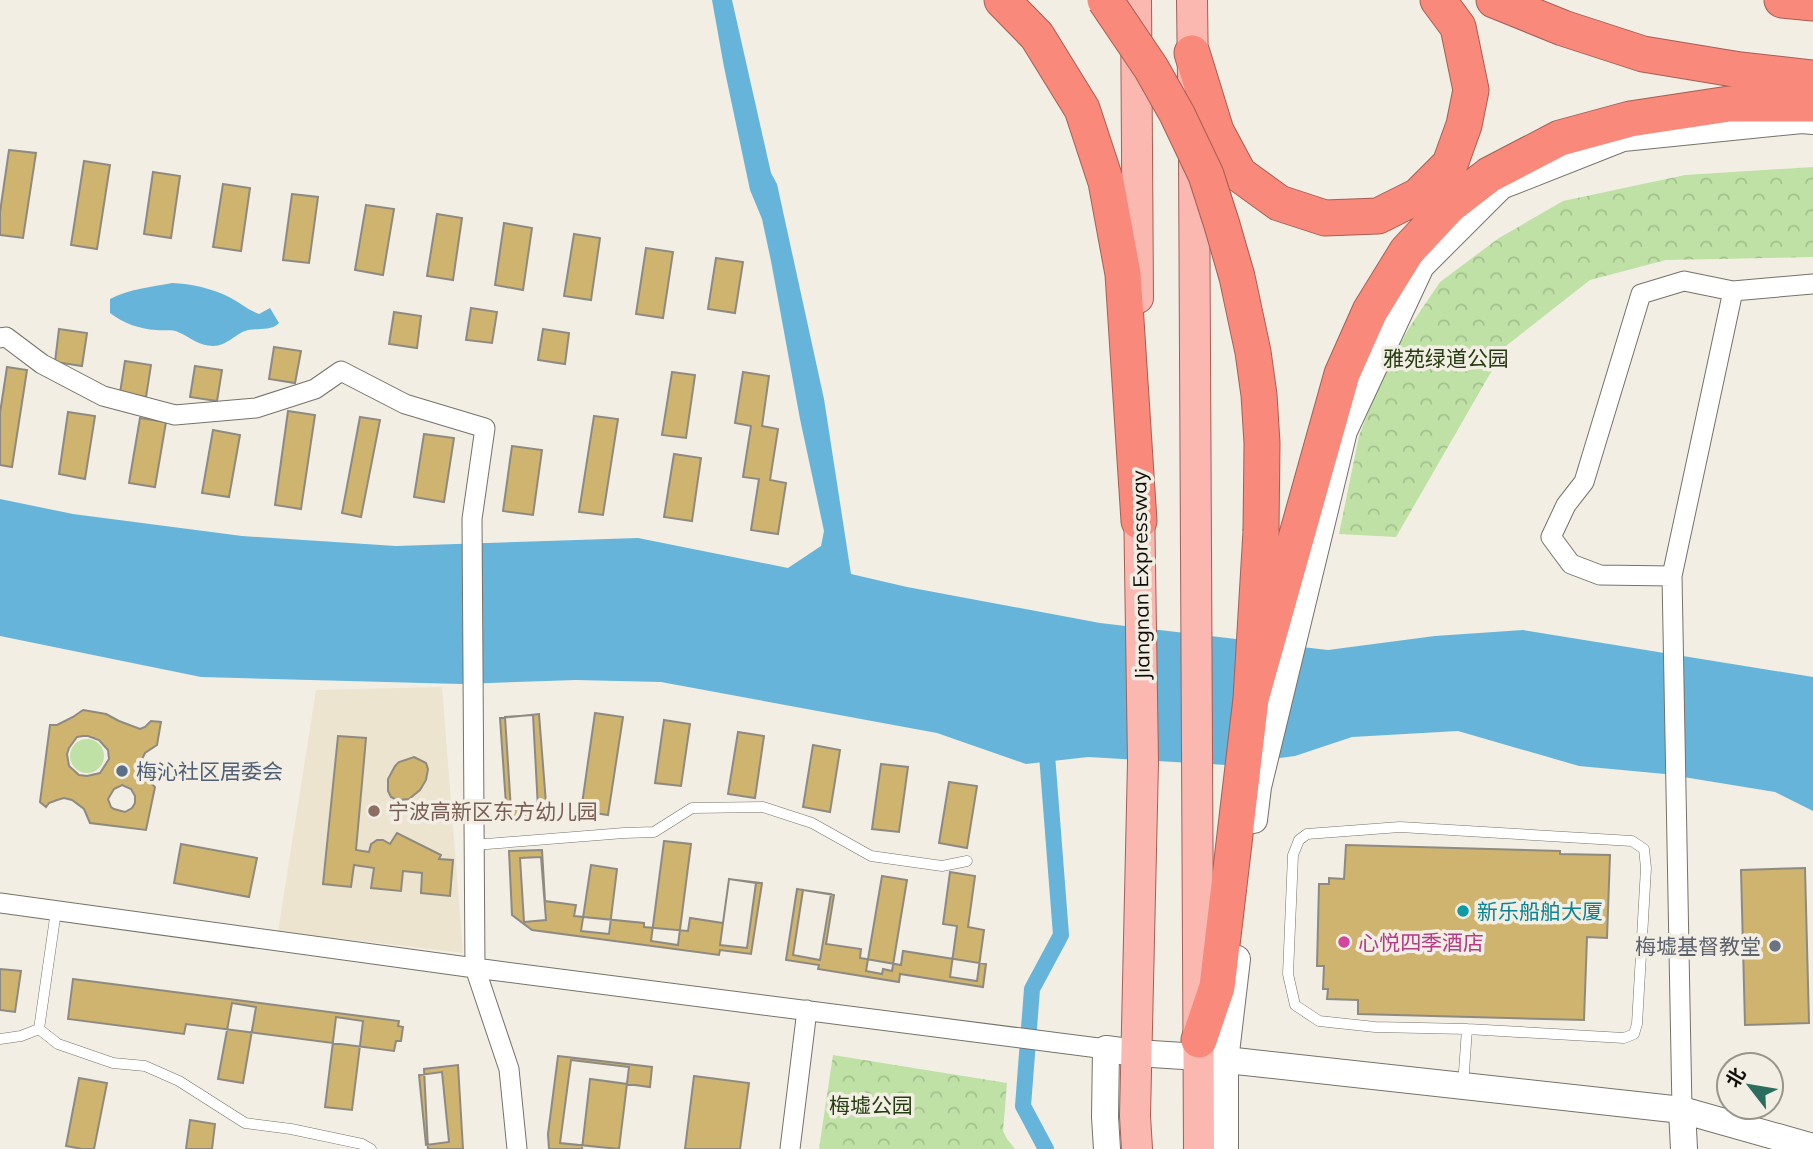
<svg xmlns="http://www.w3.org/2000/svg" width="1813" height="1149" font-family="Mulish,'Noto Sans SC',sans-serif">
<style>
.education{fill:#ede4cf}
.grass{fill:#bfe1a5}
.park{fill:url(#park-crowns)}
.water{fill:#66b4d9}
.lines{fill:none;stroke-linecap:round;stroke-linejoin:round}
.canal{stroke:#66b4d9;stroke-width:16}
.building{fill:#ceb46f;stroke:#8e8a81;stroke-width:2;fill-rule:evenodd}
.lane-casing{stroke:#767269;stroke-width:11}
.street-casing{stroke:#767269;stroke-width:21}
.secondary-casing{stroke:#767269;stroke-width:28}
.primary-casing{stroke:#a75e54;stroke-width:32}
.highway-casing{stroke:#a75e54;stroke-width:37}
.lane{stroke:#fff;stroke-width:10}
.street{stroke:#fff;stroke-width:19}
.secondary{stroke:#fff;stroke-width:26}
.primary{stroke:#fbb8b0;stroke-width:30}
.highway{stroke:#f8897b;stroke-width:35}
.highway-bridge-casing{stroke:#a75e54;stroke-width:37;stroke-linecap:butt}
.highway-bridge{stroke:#f8897b;stroke-width:35}
.service-dot{fill:#5c6f8a;stroke:#f2eee4;stroke-width:2.5}
.education-dot{fill:#8d6e63;stroke:#f2eee4;stroke-width:2.5}
.culture-dot{fill:#0f9aa8;stroke:#f2eee4;stroke-width:2.5}
.hotel-dot{fill:#d1479c;stroke:#f2eee4;stroke-width:2.5}
.worship-dot{fill:#6b7280;stroke:#f2eee4;stroke-width:2.5}
.labels{text-anchor:middle;dominant-baseline:central;stroke-width:7;stroke-linejoin:round;paint-order:stroke}
.park-label{font-size:21px;fill:#253c10;stroke:#f2eee4}
.street-label{font-size:21px;fill:#100f0b;stroke:#f2eee4}
.service-label{font-size:21px;fill:#4e5e75;stroke:#f2eee4;text-anchor:start}
.education-label{font-size:21px;fill:#785e54;stroke:#f2eee4;text-anchor:start}
.culture-label{font-size:21px;fill:#0d838f;stroke:#f2eee4;text-anchor:start}
.hotel-label{font-size:21px;fill:#b23c85;stroke:#f2eee4;text-anchor:start}
.worship-label{font-size:21px;fill:#5b616d;stroke:#f2eee4;text-anchor:end}
</style>
<defs>
<pattern id="park-crowns" width="20" height="18" patternUnits="userSpaceOnUse" patternTransform="scale(1.75)"><rect width="20" height="18" fill="#bfe1a5"/><path d="M2 6a3 3 0 1 1 6 0M12 15a3 3 0 1 1 6 0" fill="none" stroke="#a3c08d"/></pattern>
</defs>
<rect width="100%" height="100%" fill="#f2eee4"/>
<path class="education" d="M442 687 463 953 278 931 316 690Z"/>
<path class="grass" d="M70 756a17 17 0 1 1 34 0a17 17 0 1 1-34 0Z"/>
<path class="park" d="M1813 167V257L1666 260 1590 280 1506 346 1396 537 1339 534 1359 436 1385 369 1411 325 1440 282 1499 238 1563 201 1685 175Z
M833 1055 1007 1083 1003 1131 1007 1139 1015 1149H819Z"/>
<path class="water" d="M712 0H732L771 173 777 184 824 399 851 574 907 587 1100 623 1328 650 1435 636 1523 630 1813 677V811L1775 792 1665 774 1579 766 1458 731 1352 737 1295 756 1226 765 1088 757 1026 764 937 733 661 682 576 680 461 684 201 677 0 636V499L73 514 242 536 396 546 638 538 788 568 821 546 824 531 800 419 771 261 762 219 750 190 724 67Z
M172 283C192 284 211 288 229 297 239 302 248 310 259 314L270 308 279 323C271 331 259 328 248 330 236 333 227 346 213 346 199 346 190 337 178 332 172 329 163 331 156 330 139 329 123 323 110 313V299C130 289 151 287 172 283Z"/>
<g class="lines">
<path class="canal" d="M1046 1149 1023 1106 1032 989 1061 935 1046 742"/>
</g>
<path class="building" d="M9 150 36 153 23 238 0 235V212Z
M84 161 110 165 97 249 71 245Z
M153 172 180 176 171 238 144 234Z
M223 184 250 188 241 251 213 247Z
M292 194 318 197 309 263 283 260Z
M366 205 394 209 383 275 355 270Z
M437 214 462 218 453 280 427 276Z
M504 223 532 228 523 290 495 285Z
M574 234 600 238 591 300 564 296Z
M646 248 673 252 663 318 636 314Z
M716 258 743 262 735 313 708 309Z
M471 308 497 312 492 343 466 340Z
M394 312 421 316 417 348 389 344Z
M59 329 87 333 82 366 55 362Z
M543 329 569 333 565 364 538 360Z
M274 347 301 351 295 383 269 379Z
M125 361 151 365 146 397 120 393Z
M195 366 222 370 217 401 190 397Z
M7 367 27 370 12 467 0 465V413Z
M672 372 695 375 686 438 662 435Z
M743 372 769 376 762 426 778 429 770 480 786 483 778 534 751 530 759 479 743 477 751 426 735 423Z
M288 411 315 415 301 509 275 505Z
M68 412 95 416 85 479 59 474Z
M594 416 618 419 603 515 579 512Z
M360 417 380 420 361 517 342 513Z
M140 418 166 422 155 487 129 483Z
M213 430 240 435 229 497 202 493Z
M424 434 454 438 444 502 414 497Z
M512 446 542 450 533 515 503 511Z
M674 454 701 458 692 521 664 517Z
M83 710 106 714 119 721 140 729 145 727 151 721 161 722 157 745 145 753 141 761 142 775 155 787 146 830 90 823 84 809 72 800 64 798 57 800 49 803 46 807 40 802 50 725H57L73 717ZM83 736H88L99 740 108 750 109 759 100 773 87 776 79 775 69 766 67 754 69 748 77 737ZM122 785 131 789 135 796V803L132 808 125 812 114 809 111 807 108 799 114 789Z
M595 713 623 717 608 815 581 811Z
M539 714 547 816 507 819 500 718Z
M533 715 538 808 511 810 505 717Z
M664 720 690 724 681 786 655 783Z
M738 732 764 736 755 798 728 794Z
M338 736 366 738 356 850 369 852 371 844 377 840H383L390 844 397 833 441 855 439 859 453 860 450 896 421 893 422 873 403 871 401 891 371 888 374 868 354 865 351 887 323 884Z
M813 745 840 750 830 812 803 807Z
M414 757 426 763 428 769 426 780 420 790 409 799 399 800 395 799 391 797 388 791V779L395 766 399 762Z
M881 764 908 767 899 832 872 829Z
M949 782 977 786 967 848 939 843Z
M664 841 691 844 678 945 651 941Z
M181 844 257 858 249 897 174 883Z
M1346 845 1560 851V854L1610 855 1607 938 1587 937 1584 1020 1358 1014V1000L1327 999 1328 989H1323L1324 966H1317L1319 884H1329V878L1344 879Z
M542 850 545 901 576 905 574 916 644 923V927L688 931 690 918 723 923 729 879 762 883 751 954 720 950 719 955 532 930 512 915 509 851Z
M541 857 546 920 524 922 520 858Z
M591 865 617 869 609 934 581 931Z
M1805 868 1809 1023 1745 1025 1741 870Z
M950 872 975 876 968 927 984 930 977 981 950 977 957 926 943 924Z
M882 876 907 880 892 971 883 969 882 974 866 971Z
M729 879 756 883 747 948 720 945Z
M797 889 834 895 826 944 861 949 860 958 901 965 903 951 986 964 983 987 900 974 899 982 818 969 819 965 786 960Z
M803 890 831 894 820 960 793 955Z
M0 969 21 971 15 1012 0 1010Z
M73 979 399 1021 398 1026 403 1027 401 1041H396L394 1051 186 1024 184 1034 68 1019Z
M232 1003 256 1007 243 1083 218 1079Z
M336 1017 363 1021 352 1110 325 1107Z
M558 1056 652 1067 650 1087 590 1079 582 1149H549L548 1134Z
M571 1060 629 1067 619 1149 560 1143Z
M458 1065 463 1149H428L424 1069Z
M442 1072 449 1142 426 1145 419 1075Z
M694 1076 749 1083 740 1149H685Z
M79 1078 107 1083 94 1149H82L66 1146Z
M190 1120 215 1124 212 1149H186Z"/>
<g class="lines">
<g class="lane-casing">
<path id="lane" d="M1400 827 1632 841 1644 849 1646 868 1637 1024 1634 1034 1624 1038 1467 1029 1375 1027 1319 1021 1295 1005 1288 974 1293 855 1299 840 1307 834Z
M474 845 624 833 654 832 692 808 763 807 812 823 871 856 942 866 967 861
M1641 949 1679 941
M39 1029 58 1044 113 1063 145 1066 179 1081 245 1123 291 1129 362 1144 371 1149
M0 1039 21 1036 39 1029 56 911
M1463 1086 1467 1029"/>
</g>
<g class="street-casing">
<path id="street" d="M0 338 6 337 42 364 103 396 175 415 256 408 315 389 341 371 405 404 485 428 472 519 475 968 509 1069 517 1149
M1672 576 1600 575 1571 564 1551 537 1566 505 1584 482 1641 294 1684 281 1733 291
M0 903 475 968 1106 1049
M1682 1110 1672 576 1733 291 1813 284
M790 1149 807 1010"/>
</g>
<g class="secondary-casing">
<path id="secondary" d="M1254 820 1258 787 1344 431 1421 266 1501 186 1623 138 1802 120 1813 121
M1682 1110 1684 1149
M1107 1149 1105 1117 1106 1049 1136 1053 1199 1057 1682 1110 1813 1147
M1225 1149V1061L1237 959"/>
</g>
<g class="primary-casing">
<path id="primary" d="M1136 0 1138 298
M1192 0 1193 78
M1194 155 1199 1149
M1137 1149 1135 1116 1143 762 1139 499"/>
</g>
<g class="highway-casing">
<path id="highway" d="M1002 0 1037 36 1082 109 1106 182 1123 274 1139 521
M1494 0 1563 28 1643 54 1740 70 1813 78
M1782 0 1813 3
M1192 53 1216 131 1239 174 1279 203 1325 218 1378 216 1418 196 1450 164 1464 125 1471 90 1458 27 1438 0
M1251 699 1342 374 1370 311 1407 251 1449 206 1489 175 1560 138 1630 119 1729 104H1813
M1199 1040 1217 987 1251 699 1261 531"/>
</g>
<use href="#lane" class="lane"/>
<use href="#street" class="street"/>
<use href="#secondary" class="secondary"/>
<use href="#primary" class="primary"/>
<use href="#highway" class="highway"/>
<g class="highway-bridge-casing">
<path id="highway-bridge" d="M1105 0 1151 68 1177 114 1206 175 1222 225 1237 277 1253 352 1259 395 1262 443 1261 531"/>
</g>
<use href="#highway-bridge" class="highway-bridge"/>
</g>
<circle class="service-dot" cx="122" cy="771" r="7"/>
<circle class="education-dot" cx="374" cy="811" r="7"/>
<circle class="culture-dot" cx="1463" cy="911" r="7"/>
<circle class="hotel-dot" cx="1344" cy="942" r="7"/>
<circle class="worship-dot" cx="1775" cy="946" r="7"/>
<g class="labels">
<g class="park-label">
<text x="1446" y="358">雅苑绿道公园</text>
<text x="871" y="1105">梅墟公园</text>
</g>
<g class="street-label">
<text transform="translate(1140 575) rotate(-91)">Jiangnan Expressway</text>
</g>
<g class="service-label">
<text x="136" y="771">梅沁社区居委会</text>
</g>
<g class="education-label">
<text x="388" y="811">宁波高新区东方幼儿园</text>
</g>
<g class="culture-label">
<text x="1477" y="911">新乐船舶大厦</text>
</g>
<g class="hotel-label">
<text x="1358" y="942">心悦四季酒店</text>
</g>
<g class="worship-label">
<text x="1761" y="946">梅墟基督教堂</text>
</g>
</g>
<g transform="translate(1750 1086) rotate(301)"><circle r="33" fill="#f2eee4" stroke="#98958d" stroke-width="2"/>
<path d="M0-5L12 26L0 18L-12 26Z" fill="#2b6d5e"/>
<text y="-10" font-size="19" font-weight="bold" text-anchor="middle" fill="#100f0b">北</text>
</g>
</svg>
